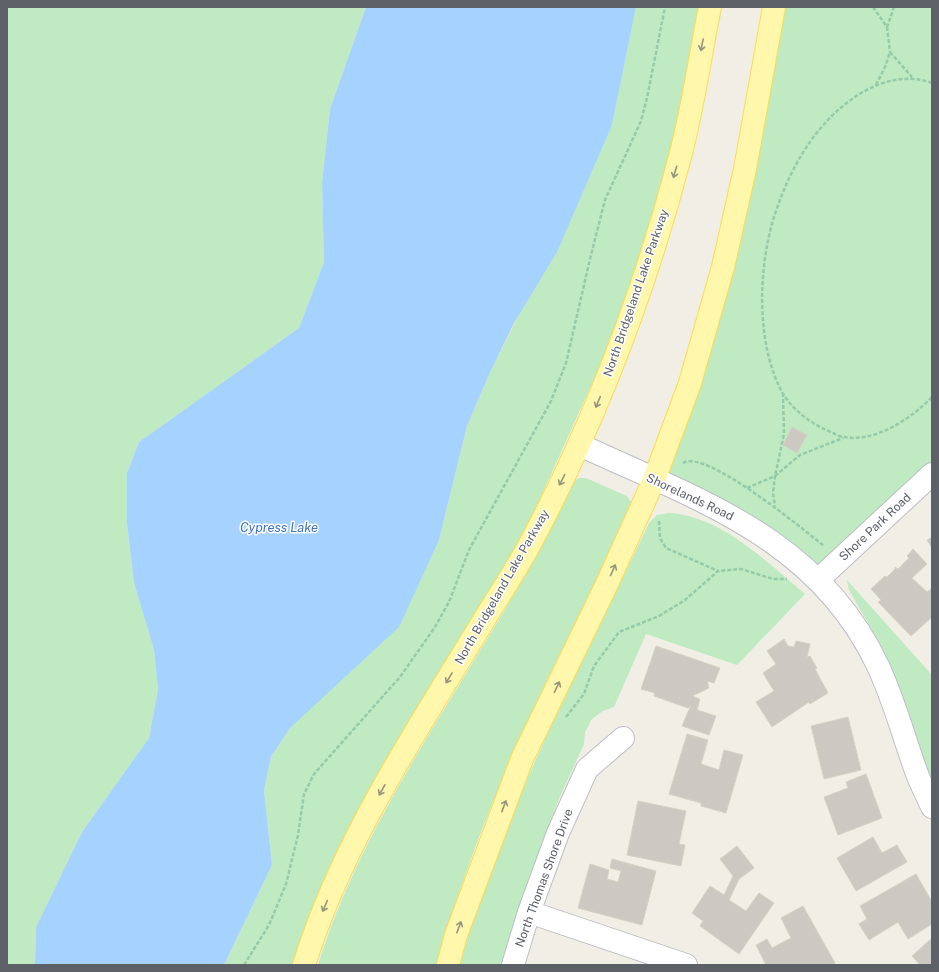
<svg xmlns="http://www.w3.org/2000/svg" width="939" height="972" font-family="'Public Sans',sans-serif">
<style>
.green{fill:#bfeac2}
.water{fill:#a6d2ff}
.building{fill:#ccc9c2;stroke:#d6d1c2}
.lines{fill:none;stroke-linecap:round;stroke-linejoin:round}
.minor-casing{stroke:#bcbec5;stroke-width:24}
.major-casing{stroke:#ffda4f;stroke-width:24}
.path{stroke:#96caa9;stroke-width:2.5;stroke-dasharray:4 2;stroke-linecap:butt}
.minor{stroke:#fff;stroke-width:22}
.major{stroke:#fff7ab;stroke-width:22}
.oneway{stroke:#95957f}
.labels{text-anchor:middle;dominant-baseline:central;stroke-width:3;stroke-linejoin:round;paint-order:stroke}
.street-label{font-size:12px;fill:#5c6067;stroke:#fff}
.water-label{font-size:13px;font-style:italic;fill:#3975c6;stroke:#fff}
</style>
<rect width="100%" height="100%" fill="#f1efe5"/>
<path class="green" d="M7 7H366L330 109 322 183 324 262 299 328 139 442 127 473V524L134 583 154 650 158 689 149 738 82 832 36 927 35 965H7Z
M636 7H699L674 146 641 255 610 344 529 523 454 656 296 965H224L272 865 264 790 271 757 290 728 439 540 467 426 488 377 612 125Z
M774 7H932V474L819 579 654 480 690 383Z
M579 478H586L627 496 631 502V510C559 658 479 805 438 965H318C355 846 425 742 489 636 520 586 546 535 573 482Z
M669 513C721 516 767 562 805 594L737 665 646 634 614 707 603 711 592 719 585 732 584 744 559 799 520 902 501 965H460C503 808 580 669 649 523L657 515Z
M847 580 932 675V784L883 649 849 590Z"/>
<path class="water" d="M366 7H636L612 125 557 252 514 323 488 377 467 426 439 540 399 627 290 728 271 757 264 790 272 865 224 965H35L36 927 82 832 149 738 158 689 154 650 134 583 127 524V473L139 442 299 328 324 262 322 183 330 109Z"/>
<path class="building" d="M792 427 807 435 797 453 783 445Z
M932 537V548L927 540Z
M913 549 927 564 912 578 927 592 932 588V617L911 636 878 602 881 600 871 589 885 576 887 577 895 569V567L898 569 909 558 907 556Z
M784 639 788 646 794 647 796 641 810 644 807 657 810 656 817 668 815 669 828 693 810 704 809 702 772 727 756 702 774 691 763 673 776 664 767 651Z
M656 646 720 668 714 683 707 681 709 688 692 696 700 699 697 710 716 716 709 735 682 726 691 705 688 708 654 696 655 693 641 689Z
M848 717 861 770 824 779 811 726Z
M687 734 708 740 701 764 719 770 724 750 743 755 726 813 701 806V803L669 794Z
M866 774 882 818 838 835 824 797 848 788 846 782Z
M638 801 686 811 679 844 685 845 681 866 627 855Z
M873 837 882 853 897 845 907 862 856 891 837 858Z
M737 846 754 868 739 879 729 900 746 911 759 893 774 903 739 954 700 926 703 921 692 913 710 886 724 895 733 876 720 859Z
M612 859 656 871 642 925 578 908 590 864 609 870 607 879 618 882 621 871 610 868Z
M916 874 932 902V924L908 939 898 922 869 940 859 924 867 919 860 906Z
M803 906 835 963 832 965H766L756 945 767 939 772 948 791 938 781 918Z
M932 938V965H920L912 956Z"/>
<g class="lines">
<g class="minor-casing">
<path id="minor" d="M580 445C698 500 818 538 878 666 894 700 903 735 916 771 920 783 927 795 932 807
M819 579 932 474
M529 912 686 965
M513 965 529 912 558 833 587 769 623 738"/>
</g>
<g class="major-casing">
<path id="major" d="M304 965C343 840 416 732 484 620 499 595 516 570 530 544 595 422 645 291 680 157 693 108 700 57 710 7
M448 965 456 935 522 759 606 586 654 480 690 383 723 267 745 169 774 7"/>
</g>
<path class="path" d="M873 7 887 27 894 7
M887 27 890 52
M932 83C903 72 871 84 848 102 811 130 788 173 774 217 758 268 756 344 782 392 793 411 813 425 833 433 836 434 840 437 844 437 875 443 912 418 932 397
M876 85 885 67 890 52 912 77
M783 393 784 434 775 476 800 455 843 438
M683 463C705 448 804 530 824 546
M747 488 775 476 773 493 775 506
M659 521 660 538 666 548 718 571
M566 717 584 694 594 666 619 632 659 616 685 600 718 571 741 569 773 579H787
M244 965 269 925 286 884 298 835 304 794 314 774 400 677 435 627 449 602 469 550 551 401 566 363 590 259 605 200 641 121 647 98 665 7"/>
<use href="#minor" class="minor"/>
<use href="#major" class="major"/>
</g>
<defs><path id="oneway-shaft" d="M-6 0H5M1.5-3L5.5 0L1.5 3" fill="none" stroke-width="1.6" stroke-linecap="round" stroke-linejoin="round"/></defs>
<g class="oneway">
<use href="#oneway-shaft" transform="translate(702 45) rotate(101)"/>
<use href="#oneway-shaft" transform="translate(675 172) rotate(106)"/>
<use href="#oneway-shaft" transform="translate(598 402) rotate(113)"/>
<use href="#oneway-shaft" transform="translate(562 480) rotate(117)"/>
<use href="#oneway-shaft" transform="translate(613 570) rotate(-66)"/>
<use href="#oneway-shaft" transform="translate(449 678) rotate(121)"/>
<use href="#oneway-shaft" transform="translate(557 687) rotate(-64)"/>
<use href="#oneway-shaft" transform="translate(382 790) rotate(119)"/>
<use href="#oneway-shaft" transform="translate(504 806) rotate(-69)"/>
<use href="#oneway-shaft" transform="translate(325 906) rotate(113)"/>
<use href="#oneway-shaft" transform="translate(459 927) rotate(-70)"/>
</g>
<g class="labels">
<g class="street-label">
<text transform="translate(636 293) rotate(-71)">North Bridgeland Lake Parkway</text>
<text transform="translate(690 497) rotate(25)">Shorelands Road</text>
<text transform="translate(875 527) rotate(-43)">Shore Park Road</text>
<text transform="translate(502 587) rotate(-60)">North Bridgeland Lake Parkway</text>
<text transform="translate(544 878) rotate(-70)">North Thomas Shore Drive</text>
</g>
<g class="water-label">
<text x="279" y="527">Cypress Lake</text>
</g>
</g>
<rect width="939" height="972" fill="none" stroke="#5c6067" stroke-width="16"/>
</svg>
